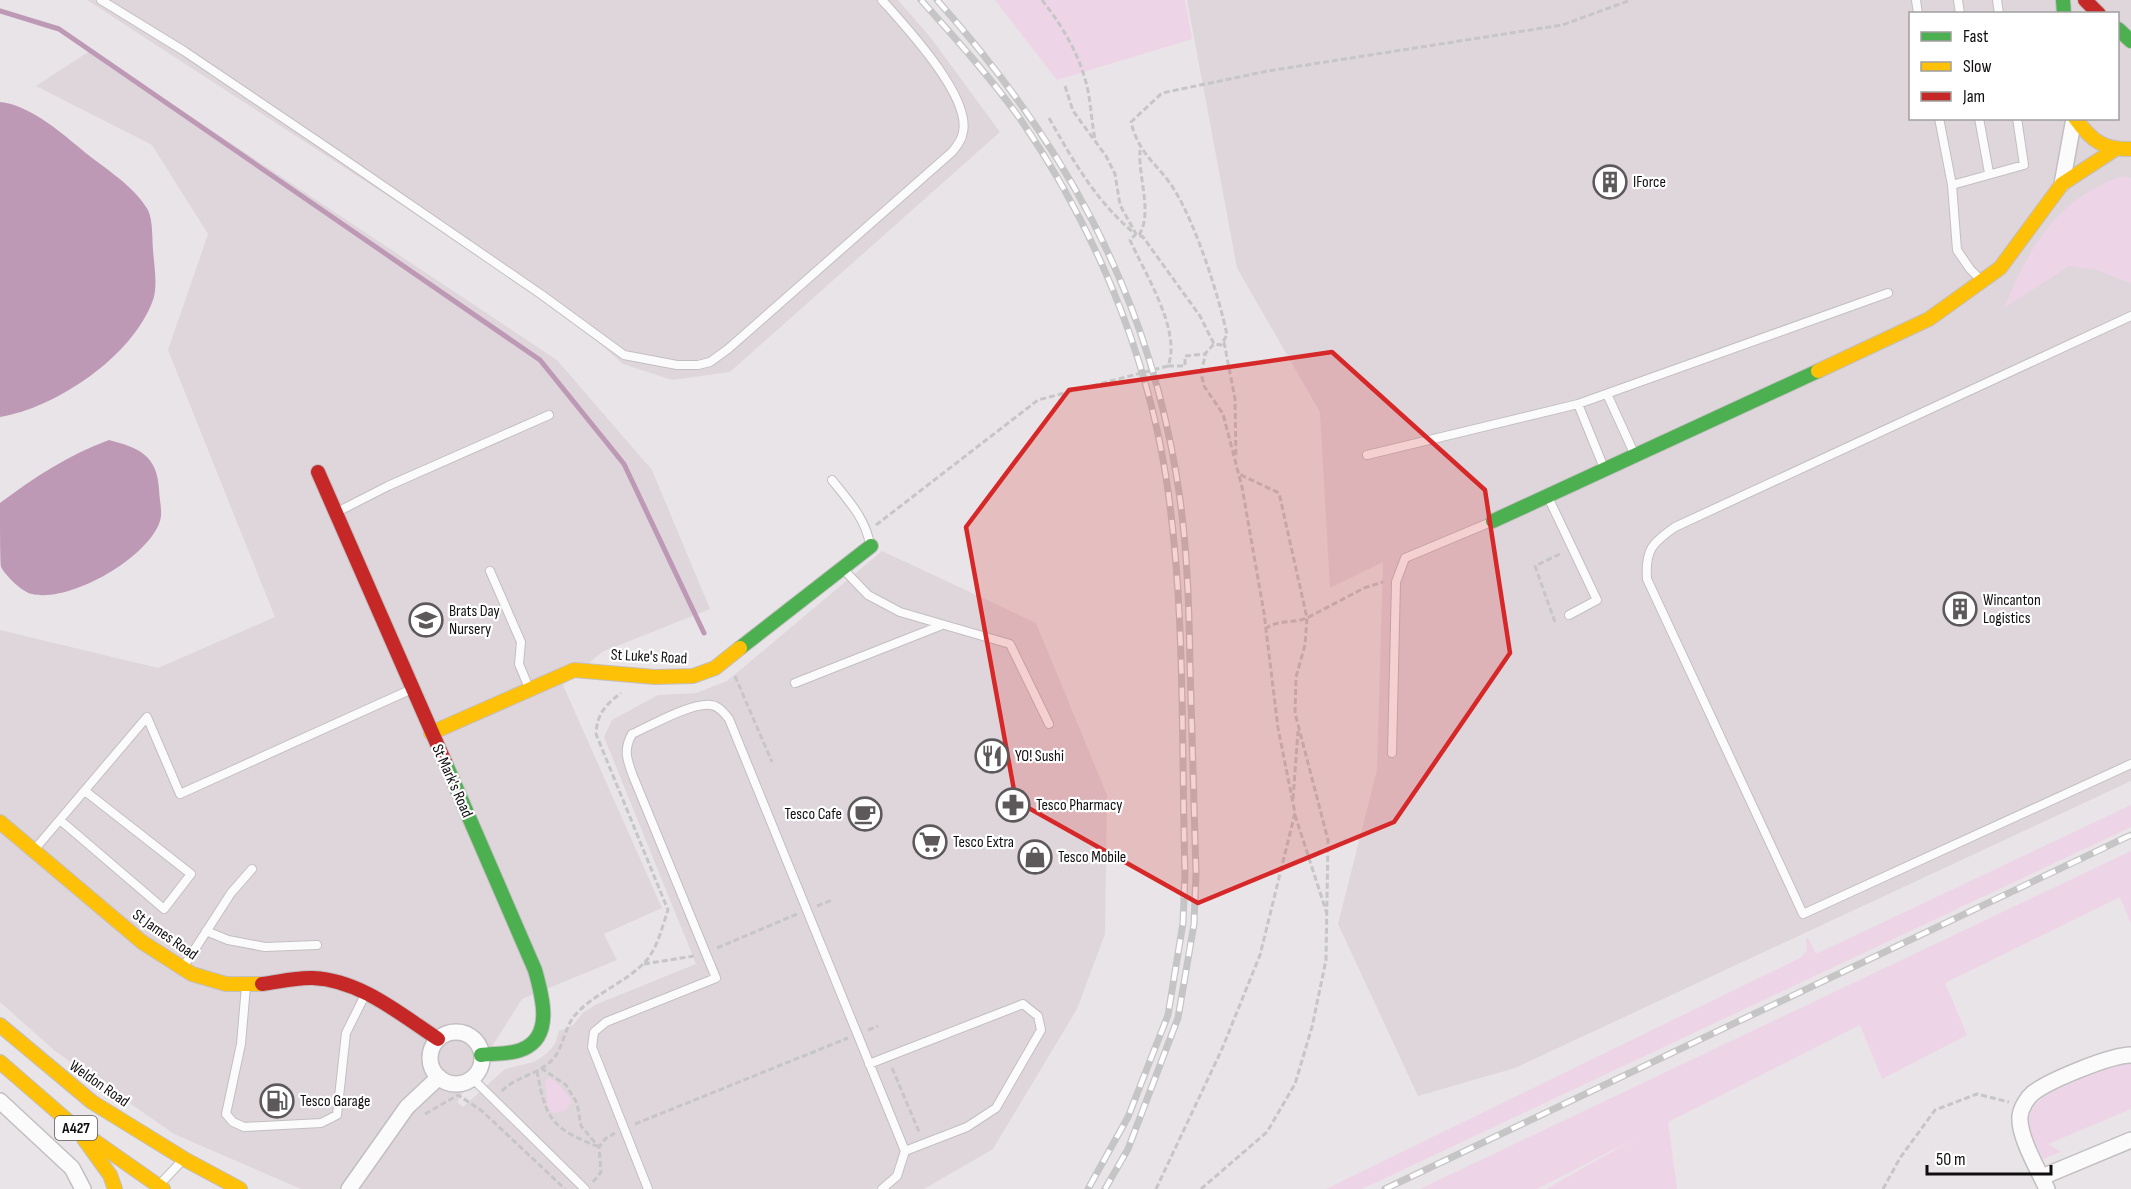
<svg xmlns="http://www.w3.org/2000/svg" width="2131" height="1189" font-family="'Sofia Sans Condensed',sans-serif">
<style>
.built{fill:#dfd6dc;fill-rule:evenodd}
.green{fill:#eed4e7}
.water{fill:#bd99b5}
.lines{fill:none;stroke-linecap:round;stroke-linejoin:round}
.stream{stroke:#bd99b5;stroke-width:5}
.lane-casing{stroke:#c2bfc1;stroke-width:10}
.street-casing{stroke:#c2bfc1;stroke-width:18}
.fast-casing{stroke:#c2bfc1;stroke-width:16}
.slow-casing{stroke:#c2bfc1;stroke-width:16}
.jam-casing{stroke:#c2bfc1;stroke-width:16}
.path{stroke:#c6c6c6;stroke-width:3;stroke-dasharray:6 3;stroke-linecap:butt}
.lane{stroke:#fcfbfb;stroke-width:8}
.street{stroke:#fcfbfb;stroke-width:15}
.fast{stroke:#4caf50;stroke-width:14}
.slow{stroke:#ffc107;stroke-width:14}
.jam{stroke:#c62828;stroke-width:14}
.rail-casing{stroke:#c6c5c6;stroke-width:7}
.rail{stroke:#fff;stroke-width:4.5;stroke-dasharray:14;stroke-linecap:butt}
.marked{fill:#d62828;fill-opacity:0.2;stroke:#d62828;stroke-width:4.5;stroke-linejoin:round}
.labels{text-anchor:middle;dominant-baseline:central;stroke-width:4.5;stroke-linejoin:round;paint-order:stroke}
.shield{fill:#fff;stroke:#585658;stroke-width:1.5}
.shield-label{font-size:15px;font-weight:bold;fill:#110e10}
.poi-label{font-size:16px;fill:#110e10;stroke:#fff;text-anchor:start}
.street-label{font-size:16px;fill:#110e10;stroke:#fff}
</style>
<rect width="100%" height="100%" fill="#e9e4e7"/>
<path class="built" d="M87 0H898L931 38 1000 132 730 372 672 380 623 364 557 306Z
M1187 0H2131V781L1515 1068 1418 1096 1338 924 1377 770 1383 562 1330 588 1320 412 1237 268ZM1910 14H2118V118H1910Z
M91 50 557 360 652 470 710 609 602 652 563 685 662 908 604 934 617 960 522 999 457 1102 463 1107 505 1069 534 1062 546 1054 555 1044 559 1031 573 1025 584 1012 597 1004 696 964 604 737 612 720 658 695 696 693 727 681 882 551 1036 623 1107 795 1105 934 1077 1009 993 1149 924 1189H301L174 1134 55 1051 0 1002V630L158 668 275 617 168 350 208 234 152 145 36 86Z"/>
<path class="green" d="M995 0H1185L1192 39 1057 80Z
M2122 176 2131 178V283L2096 270 2069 266 2004 308C2029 247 2056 200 2122 176Z
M2131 805V827L1362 1189H1326L1800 958 1807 951 1806 939 1808 938 1816 954Z
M2131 851V924L2120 897 1945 983 1967 1035 1882 1079 1860 1025 1668 1122 1677 1189H1546L1638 1137 1537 1189H1420Z
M2125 1063 2131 1064V1109L2048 1144 2061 1152 2043 1159C2037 1146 2024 1125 2031 1111 2041 1089 2102 1072 2125 1063Z
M549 1077 560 1086 572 1101 565 1111 553 1113 548 1107 545 1081Z"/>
<path class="water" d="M0 102C29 105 58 130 81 149 102 167 134 185 148 210 153 220 152 239 153 250 154 265 158 286 153 300 133 356 56 408 0 417Z
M109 440C139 448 157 455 159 489 159 498 163 512 160 521 148 558 70 603 32 594 22 592 6 576 1 567 0 557 0 517 0 503 35 477 68 455 109 440Z"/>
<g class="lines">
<path class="stream" d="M0 11 59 29 540 360 624 464 704 633"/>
<g class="lane-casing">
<path id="lane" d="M101 0 184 51 338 155 542 295 624 355 677 365H698L710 362 728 349 952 152C957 146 962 140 963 132 971 96 905 26 882 0
M1916 0 1918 14
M1958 0 1960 14
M1997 0 1999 14
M1939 118 1952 185 1957 250 1970 269 1982 281
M1979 118 1989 173
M1952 185 2024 165 2017 118
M2131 316 1675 527C1652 543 1645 550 1647 579L1803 914 2131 764
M1607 394 1634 453
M1578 404 1604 468
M1367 455 1578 404 1888 293
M832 480C848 500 866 519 870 545
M1548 497 1597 600 1569 615
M337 512 388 486 549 415
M844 570 868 595 900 612 1010 644 1049 724
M490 571 521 642 519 664 529 688
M795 683 942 625
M1392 753 1396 582 1405 558 1491 522
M60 820 164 909 191 874 85 791
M35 849 147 717 180 794 412 689
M206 931 228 940 265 947 317 945
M184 966 231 893 252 869
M246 986 241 1044 226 1114 233 1122 244 1127 321 1123 337 1115 346 1033 365 995
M869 1064 1023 1004 1038 1016 1041 1030 996 1108 967 1127 905 1151
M472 1078 585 1189
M161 1183 179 1164
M648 1189 592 1047 594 1032 606 1022 716 978 633 776C627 760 623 750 632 734 650 726 692 702 711 705 719 706 724 713 729 719L905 1151 897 1176 882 1189"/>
</g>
<g class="street-casing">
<path id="street" d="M2062 184 2074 118
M430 1058a26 26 0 1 1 52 0a26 26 0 1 1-52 0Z
M0 1101 72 1168 83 1189
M2042 1177 2131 1140
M349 1189 407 1107 439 1077
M2047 1189C2039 1171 2018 1136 2020 1116 2021 1108 2027 1098 2033 1093 2050 1080 2111 1055 2131 1055"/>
</g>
<g class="fast-casing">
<path id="fast" d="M2063 0 2064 14
M2118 29 2131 41
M1493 521 1818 371
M740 648 871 546
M445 762 535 970C542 995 554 1036 523 1049 510 1055 494 1053 481 1055"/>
</g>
<g class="slow-casing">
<path id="slow" d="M2075 118C2091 140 2103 150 2131 149
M1818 371 1929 319 2000 268 2062 184 2114 150
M431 733 574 670 655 677 693 676 715 668 740 648
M0 822 142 942 192 974 226 984H262
M0 1025 92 1102 186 1160 240 1189
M0 1062 76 1128 163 1189
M84 1139 110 1175 115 1189"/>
</g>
<g class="jam-casing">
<path id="jam" d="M2085 0 2099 14
M318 472 445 762
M262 984C278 982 297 977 313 978 360 980 400 1014 438 1039"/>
</g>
<path class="path" d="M1042 0C1060 23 1077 50 1085 79 1091 98 1091 120 1095 139
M1065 86 1073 111 1106 156 1115 174 1120 205 1136 234
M1049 118C1074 162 1095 200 1134 233
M1139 235C1153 213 1138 178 1140 150
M1224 342 1235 399 1236 457
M1168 366H1185V356L1205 354 1214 344 1221 345 1227 335C1219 296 1196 225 1175 191 1159 164 1139 156 1131 122L1162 93 1268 71 1562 25 1631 0
M876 525 1038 400 1168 366C1182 331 1144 272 1130 240L1136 234 1143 237 1200 316 1214 344
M1555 622 1535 566 1562 553
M1265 629C1278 619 1292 624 1307 618L1364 588 1383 582
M735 676 772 762
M1293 799 1298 731
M1295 815 1327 914
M817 906 832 900
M717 948 797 914
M644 964 694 956
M868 1030 878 1026
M541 1068 566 1085 577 1103 581 1126 598 1146
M892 1068 920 1134
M537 1071C546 1121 552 1128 599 1147
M502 1091C516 1076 539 1075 553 1059 564 1047 564 1027 576 1014 595 993 623 984 643 964 657 951 662 927 668 910L596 734C597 714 605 705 621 693
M425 1114 458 1095 482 1111 565 1189
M635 1124 848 1038
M593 1182 601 1172 599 1147 605 1139 615 1133
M1156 1189 1222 1049 1260 955 1295 813 1278 728 1264 613 1242 487 1223 414 1204 386 1201 373 1206 352
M1201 1189 1267 1132 1295 1084 1312 1027 1326 960 1328 840 1295 713 1296 677 1305 645 1307 618 1279 493 1239 474
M1883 1189 1900 1158 1935 1110 1977 1094 2009 1102"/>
<use href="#lane" class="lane"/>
<use href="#street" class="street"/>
<use href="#fast" class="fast"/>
<use href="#slow" class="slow"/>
<use href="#jam" class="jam"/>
<g class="rail-casing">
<path id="rail" d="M921 0C956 39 991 78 1021 120 1093 225 1146 350 1166 477 1186 607 1181 741 1185 873L1183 923 1168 1015 1128 1117 1088 1189
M937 0C1061 139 1145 287 1176 473 1187 537 1189 601 1190 666 1192 735 1194 804 1196 873L1194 924 1178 1018 1128 1149 1105 1189
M1385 1189 2131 835"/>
</g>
<use href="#rail" class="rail"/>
</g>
<path class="marked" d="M1332 352 1485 490 1510 653 1394 822 1198 903 1016 801 966 527 1069 390Z"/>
<defs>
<g id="building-ring" transform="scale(1.725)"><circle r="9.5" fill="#fff" stroke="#5d595b" stroke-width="1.5"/><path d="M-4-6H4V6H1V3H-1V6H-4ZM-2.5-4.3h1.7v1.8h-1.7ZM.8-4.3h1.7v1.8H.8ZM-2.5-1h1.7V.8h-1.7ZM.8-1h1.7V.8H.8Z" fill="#5d595b"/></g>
<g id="school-ring" transform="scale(1.725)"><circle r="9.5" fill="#fff" stroke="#5d595b" stroke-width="1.5"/><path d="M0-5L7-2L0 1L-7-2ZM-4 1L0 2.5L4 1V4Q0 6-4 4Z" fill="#5d595b"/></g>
<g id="restaurant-ring" transform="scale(1.725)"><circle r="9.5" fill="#fff" stroke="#5d595b" stroke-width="1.5"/><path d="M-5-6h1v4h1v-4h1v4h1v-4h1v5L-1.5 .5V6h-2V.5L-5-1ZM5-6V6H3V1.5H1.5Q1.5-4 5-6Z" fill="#5d595b"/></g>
<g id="pharmacy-ring" transform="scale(1.725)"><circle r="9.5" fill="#fff" stroke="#5d595b" stroke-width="1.5"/><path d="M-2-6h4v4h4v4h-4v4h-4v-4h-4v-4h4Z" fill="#5d595b"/></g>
<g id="cafe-ring" transform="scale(1.725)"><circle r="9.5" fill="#fff" stroke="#5d595b" stroke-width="1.5"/><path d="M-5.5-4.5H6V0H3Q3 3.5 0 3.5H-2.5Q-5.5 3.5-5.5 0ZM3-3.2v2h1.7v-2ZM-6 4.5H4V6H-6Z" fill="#5d595b"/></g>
<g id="supermarket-ring" transform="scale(1.725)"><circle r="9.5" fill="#fff" stroke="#5d595b" stroke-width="1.5"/><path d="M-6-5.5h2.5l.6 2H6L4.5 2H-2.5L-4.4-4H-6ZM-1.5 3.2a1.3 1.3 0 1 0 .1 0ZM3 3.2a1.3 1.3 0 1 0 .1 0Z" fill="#5d595b"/></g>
<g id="shop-ring" transform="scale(1.725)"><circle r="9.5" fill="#fff" stroke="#5d595b" stroke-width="1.5"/><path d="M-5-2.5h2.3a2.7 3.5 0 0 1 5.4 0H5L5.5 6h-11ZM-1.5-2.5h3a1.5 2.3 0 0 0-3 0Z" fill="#5d595b"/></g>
<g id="fuel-ring" transform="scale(1.725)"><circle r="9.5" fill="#fff" stroke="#5d595b" stroke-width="1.5"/><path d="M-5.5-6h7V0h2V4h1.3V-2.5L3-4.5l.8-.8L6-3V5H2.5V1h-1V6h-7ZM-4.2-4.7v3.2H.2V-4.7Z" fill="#5d595b"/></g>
</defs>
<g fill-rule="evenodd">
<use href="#building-ring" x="1610" y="182"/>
<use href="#building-ring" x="1960" y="609"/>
<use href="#school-ring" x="426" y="620"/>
<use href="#restaurant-ring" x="992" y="756"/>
<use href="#pharmacy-ring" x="1013" y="805"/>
<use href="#cafe-ring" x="865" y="814"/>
<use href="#supermarket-ring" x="930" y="842"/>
<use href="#shop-ring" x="1035" y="857"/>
<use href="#fuel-ring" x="277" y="1101"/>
</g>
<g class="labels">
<rect class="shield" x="55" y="1116" width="42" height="24" rx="4.5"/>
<g class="shield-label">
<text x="76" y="1128">A427</text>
</g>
<g class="poi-label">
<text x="1633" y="182">IForce</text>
<text x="1983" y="600">Wincanton<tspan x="1983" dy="18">Logistics</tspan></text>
<text x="449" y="611">Brats Day<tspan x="449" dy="18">Nursery</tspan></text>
<text x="1015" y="756">YO! Sushi</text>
<text x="1036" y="805">Tesco Pharmacy</text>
<text x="842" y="814" text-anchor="end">Tesco Cafe</text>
<text x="953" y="842">Tesco Extra</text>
<text x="1058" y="857">Tesco Mobile</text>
<text x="300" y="1101">Tesco Garage</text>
</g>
<g class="street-label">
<text transform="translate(649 657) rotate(3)">St Luke's Road</text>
<text transform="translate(452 781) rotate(66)">St Mark's Road</text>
<text transform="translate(165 935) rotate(35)">St James Road</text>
<text transform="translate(99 1084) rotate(35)">Weldon Road</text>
</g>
</g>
<rect x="1909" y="12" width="210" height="108" fill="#ffffff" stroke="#a09f9f" stroke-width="1.5"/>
<rect x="1921" y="32" width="30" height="9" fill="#4caf50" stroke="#a09f9f" stroke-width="1.5"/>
<text x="1963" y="42" font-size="18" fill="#110e10">Fast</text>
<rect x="1921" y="62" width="30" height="9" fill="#ffc107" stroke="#a09f9f" stroke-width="1.5"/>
<text x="1963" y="72" font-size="18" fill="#110e10">Slow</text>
<rect x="1921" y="92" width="30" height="9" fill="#c62828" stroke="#a09f9f" stroke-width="1.5"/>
<text x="1963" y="102" font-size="18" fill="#110e10">Jam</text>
<path d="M1927 1165v9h124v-9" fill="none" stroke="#110e10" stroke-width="3"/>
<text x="1936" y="1165" font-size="18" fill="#110e10" stroke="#ffffff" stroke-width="4.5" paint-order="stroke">50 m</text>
</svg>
